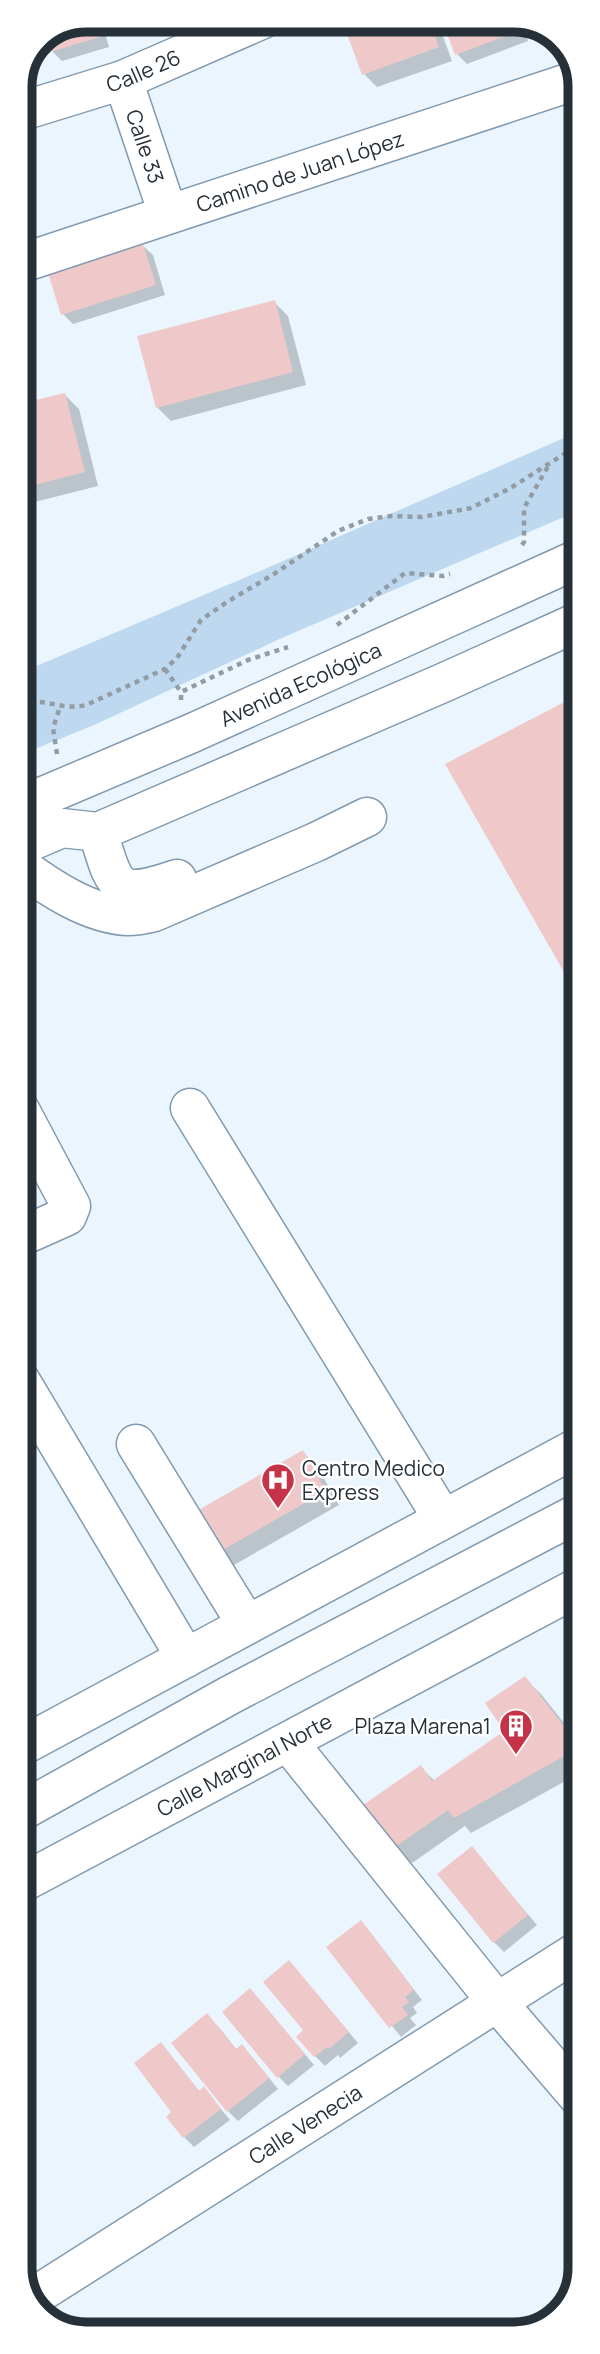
<svg xmlns="http://www.w3.org/2000/svg" width="600" height="2354" font-family="Manrope,sans-serif">
<style>
.green{fill:#bdd8ef}
.shadow{fill:#0003}
.building{fill:#efc9c9}
.lines{fill:none;stroke-linecap:round;stroke-linejoin:round}
.minor-casing{stroke:#819ab0;stroke-width:41}
.major-casing{stroke:#819ab0;stroke-width:41}
.path{stroke:#919ca5;stroke-width:4.5;stroke-dasharray:5 5;stroke-linecap:butt}
.minor{stroke:#fff;stroke-width:38}
.major{stroke:#fff;stroke-width:38}
.labels{text-anchor:middle;dominant-baseline:central;stroke-width:5;stroke-linejoin:round;paint-order:stroke}
.street-label{font-size:21px;fill:#253039;stroke:#fff}
.poi-label{font-size:21px;fill:#253039;stroke:#fff;text-anchor:start}
.rim{fill:none;stroke:#253039;stroke-width:9}
</style>
<rect width="100%" height="100%" fill="#eaf5fe"/>
<path class="green" d="M580 431V510L284 637 94 725 20 755V673L244 578Z"/>
<path class="shadow" d="M85 19H101L109 47 62 61 52 51 47 35Z
M344 20H437L452 61 377 87 364 74Z
M444 20H520L528 41 467 64 457 54Z
M38 40 42 54 31 57Z
M143 246 153 255 165 295 73 324 63 314Z
M274 302 288 316 306 385 171 421 157 407Z
M65 395 79 409 98 486 19 506V406Z
M303 1452 317 1466 339 1505 227 1569 213 1555Z
M524 1678 541 1694 580 1743V1773L471 1833 465 1826 412 1863 395 1847 420 1767 435 1781 507 1731Z
M472 1848 537 1925 504 1952 494 1942Z
M370 1932 422 2000 413 2007 417 2013 410 2018 416 2025 401 2037 329 1947Z
M299 1973 358 2043 340 2058 338 2055 325 2066 315 2056 306 2030Z
M260 2001 314 2065 288 2086 278 2076Z
M217 2025 237 2050 252 2057 278 2089 238 2121 228 2111Z
M161 2044 200 2092 204 2089 230 2120 194 2147 184 2137 173 2113Z"/>
<path class="building" d="M85 19H95L100 37 50 52 45 36Z
M342 20H429L439 47 362 75Z
M442 20H515L519 31 455 55Z
M143 244 156 285 61 315 48 273Z
M275 300 293 372 156 408 137 336Z
M65 393 85 472 19 489V404Z
M580 694V1000L445 764Z
M303 1450 326 1491 212 1556 188 1516Z
M525 1676 580 1747 454 1818 448 1810 394 1848 363 1805 421 1765 432 1781 504 1731 485 1703Z
M472 1846 528 1915 493 1943 437 1874Z
M361 1920 414 1990 405 1997 409 2002 402 2007 408 2015 389 2028 326 1947Z
M289 1960 349 2032 329 2049 327 2047 314 2057 296 2037 303 2030 263 1982Z
M250 1988 305 2054 277 2078 222 2012Z
M207 2013 236 2049 242 2044 269 2078 227 2112 171 2043Z
M161 2042 199 2091 204 2086 221 2109 183 2138 166 2117 171 2112 134 2063Z"/>
<g class="lines">
<g class="minor-casing">
<g id="minor">
<path id="s1" d="M123 80 168 214"/>
<path id="s2" d="M19 112 123 80 263 19"/>
<path id="s3" d="M19 264 580 79"/>
<path d="M98 832C115 889 116 900 177 879"/>
<path d="M20 866C50 888 89 914 127 916 136 916 146 914 154 912L316 842 367 817"/>
<path d="M190 1108 443 1519"/>
<path d="M20 1110 71 1206 67 1216 20 1237"/>
<path d="M20 1380 186 1658"/>
<path d="M136 1444 247 1625"/>
<path d="M288 1742 497 2002 581 2100"/>
<path id="s4" d="M20 1884 580 1586"/>
<path id="s5" d="M30 2299 581 1949"/>
</g>
</g>
<g class="major-casing">
<g id="major">
<path id="s6" d="M20 806 190 734 580 558"/>
<path d="M20 846 62 828 98 832 445 682 580 621"/>
<path d="M20 1747 580 1446"/>
<path d="M20 1812 230 1695 580 1512"/>
</g>
</g>
<path class="path" d="M522 545 524 542V508L550 463
M337 625 405 573 443 576 450 574
M165 669 181 692
M181 700V692L248 660 288 647
M20 703C44 697 61 711 86 705L165 669 177 658 201 620 227 602 274 574 338 531 368 519 391 516 422 517 471 508 509 489 580 444
M57 754 53 728 60 707"/>
<use href="#minor" class="minor"/>
<use href="#major" class="major"/>
</g>
<defs>
<g id="hospital-pin" transform="scale(1.75)"><path d="M0 17L-7.5 6A9.5 9.5 0 1 1 7.5 6Z" fill="#c43348" stroke="#fff"/><path d="M-5-5h3v3.5h4V-5h3V5h-3V1.5h-4V5h-3Z" fill="#fff"/></g>
<g id="building-pin" transform="scale(1.75)"><path d="M0 17L-7.5 6A9.5 9.5 0 1 1 7.5 6Z" fill="#c43348" stroke="#fff"/><path d="M-4-6H4V6H1V3H-1V6H-4ZM-2.5-4.3h1.7v1.8h-1.7ZM.8-4.3h1.7v1.8H.8ZM-2.5-1h1.7V.8h-1.7ZM.8-1h1.7V.8H.8Z" fill="#fff"/></g>
</defs>
<g fill-rule="evenodd">
<use href="#hospital-pin" x="278" y="1480"/>
<use href="#building-pin" x="516" y="1726"/>
</g>
<g class="labels">
<g class="street-label">
<text stroke="none"><textPath href="#s2" startOffset="131">Calle 26</textPath></text>
<text stroke="none"><textPath href="#s1" startOffset="70">Calle 33</textPath></text>
<text stroke="none"><textPath href="#s3" startOffset="296">Camino de Juan López</textPath></text>
<text stroke="none"><textPath href="#s6" startOffset="306">Avenida Ecológica</textPath></text>
<text stroke="none"><textPath href="#s4" startOffset="254">Calle Marginal Norte</textPath></text>
<text stroke="none"><textPath href="#s5" startOffset="326">Calle Venecia</textPath></text>
</g>
<g class="poi-label">
<text x="302" y="1468">Centro Medico<tspan x="302" dy="24">Express</tspan></text>
<text x="491" y="1726" text-anchor="end">Plaza Marena1</text>
</g>
</g>
<path d="M0 0H600V2354H0ZM86 32H514A54 54 0 0 1 568 86V2268A54 54 0 0 1 514 2322H86A54 54 0 0 1 32 2268V86A54 54 0 0 1 86 32Z" fill="#fff" fill-rule="evenodd"/>
<path class="rim" d="M86 32H514A54 54 0 0 1 568 86V2268A54 54 0 0 1 514 2322H86A54 54 0 0 1 32 2268V86A54 54 0 0 1 86 32Z"/>
</svg>
